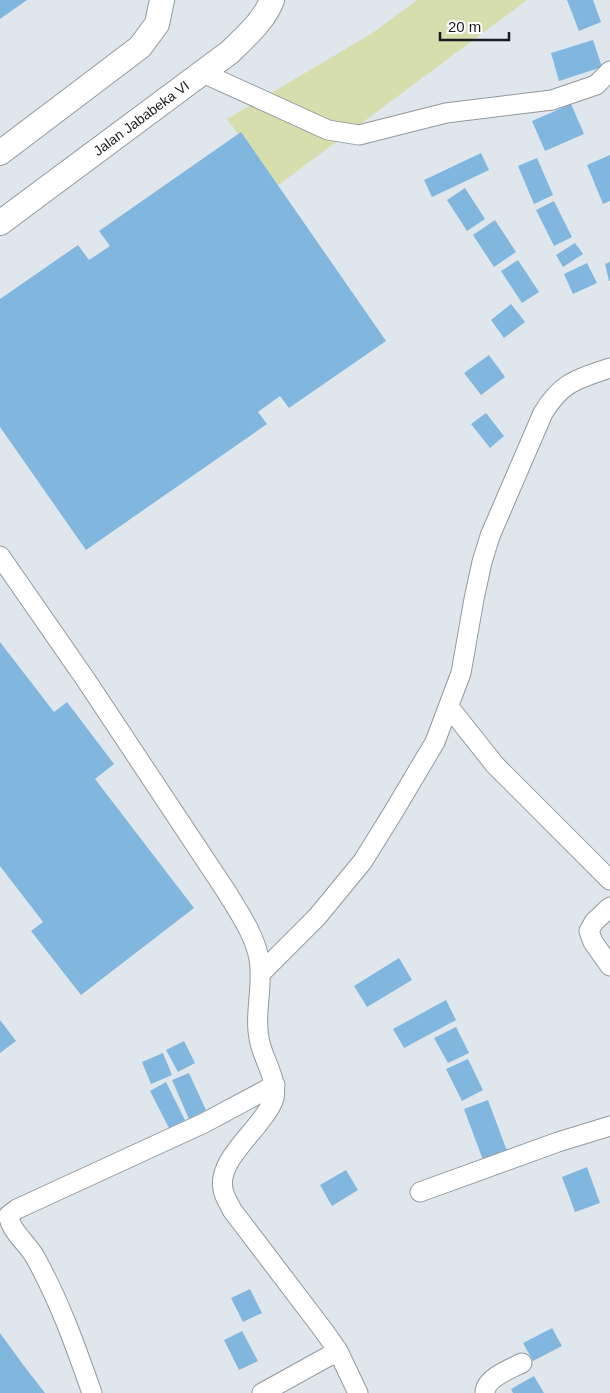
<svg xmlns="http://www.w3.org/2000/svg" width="610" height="1393" font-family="Arial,sans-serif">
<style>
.green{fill:#d7dead}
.building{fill:#81b7de}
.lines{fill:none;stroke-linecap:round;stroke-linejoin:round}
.minor-casing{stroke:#91999e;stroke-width:21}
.tertiary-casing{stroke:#91999e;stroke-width:26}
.minor{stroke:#fff;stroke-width:19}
.tertiary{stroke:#fff;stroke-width:24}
.labels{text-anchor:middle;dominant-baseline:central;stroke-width:4;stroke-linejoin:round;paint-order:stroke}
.street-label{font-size:14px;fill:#191c1e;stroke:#fff}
</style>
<rect width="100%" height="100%" fill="#dfe7ed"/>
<path class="green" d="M417 0H527L277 186 227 119 371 34Z"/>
<path class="building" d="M0 0H27L0 19Z
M567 0H593L601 22 579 31Z
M593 40 602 67 559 81 551 53Z
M571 104 584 134 545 151 532 121Z
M241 132 386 341 289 408 280 396 258 412 267 424 86 550 0 427V299L78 245 89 260 110 246 99 231Z
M481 153 489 170 432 197 424 180Z
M610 155V201L603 204 587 165Z
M537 158 553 195 534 204 518 166Z
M465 188 485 219 467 231 447 200Z
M554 201 572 237 554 246 536 210Z
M495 220 516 252 494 267 473 235Z
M575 243 583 254 563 267 556 255Z
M518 260 539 292 522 303 501 271Z
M610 262V281H609L605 264Z
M587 263 597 283 573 294 564 274Z
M511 304 525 322 504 338 491 320Z
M489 355 505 377 481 395 464 373Z
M486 413 504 436 490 448 471 424Z
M0 642 54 712 67 702 114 764 95 779 194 908 81 995 31 931 43 922 0 866Z
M399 958 412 980 367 1007 354 986Z
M446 1000 456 1020 404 1048 393 1029Z
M0 1020 16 1041 0 1053Z
M456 1027 469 1053 448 1063 434 1038Z
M184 1041 195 1063 178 1072 166 1050Z
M163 1053 172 1075 151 1084 142 1062Z
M468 1059 483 1090 462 1101 446 1069Z
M189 1073 206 1110 189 1119 172 1080Z
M166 1082 185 1120 169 1128 150 1091Z
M488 1100 507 1151 483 1160 464 1109Z
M587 1167 600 1203 575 1212 562 1177Z
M346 1170 358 1190 332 1206 320 1185Z
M250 1289 262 1313 243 1322 231 1298Z
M552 1328 562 1346 533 1361 523 1343Z
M242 1331 258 1361 239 1370 224 1340Z
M0 1333 24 1366 45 1393H0Z
M534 1376 544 1393H513L511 1389Z"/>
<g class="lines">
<g class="minor-casing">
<path id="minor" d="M203 73 328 130 359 135 446 113 552 100 596 85 610 71
M0 556 86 680 226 891C238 911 255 935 259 959 264 987 253 1015 260 1043 264 1060 278 1081 274 1098 272 1107 264 1116 258 1124 245 1141 218 1166 223 1189 224 1197 229 1203 232 1210L324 1331 338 1351 358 1393
M449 707 495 765 610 880
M610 907 594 922 589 931 593 942 610 966
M260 974 317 917 363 861 394 811 435 742 461 673 474 599 482 562 490 536 543 413C562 382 577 379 610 368
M420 1192 558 1142 610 1126
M92 1393C75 1345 60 1302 35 1257 29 1245 8 1229 9 1215L17 1209 204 1123 275 1085
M262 1393 338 1351
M485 1393C485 1378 510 1369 522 1363"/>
</g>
<g class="tertiary-casing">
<g id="tertiary">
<path d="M0 153 140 47 157 24 162 0"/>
<path id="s1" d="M0 223 230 52C245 37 264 21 272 0"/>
</g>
</g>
<use href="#minor" class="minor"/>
<use href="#tertiary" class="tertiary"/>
</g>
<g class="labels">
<g class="street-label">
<text stroke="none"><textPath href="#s1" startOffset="176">Jalan Jababeka VI</textPath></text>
</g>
</g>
<path d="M440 32v8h69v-8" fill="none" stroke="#191c1e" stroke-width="2.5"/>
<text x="448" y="32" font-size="15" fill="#191c1e" stroke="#ffffff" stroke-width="4" paint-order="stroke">20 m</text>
</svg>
